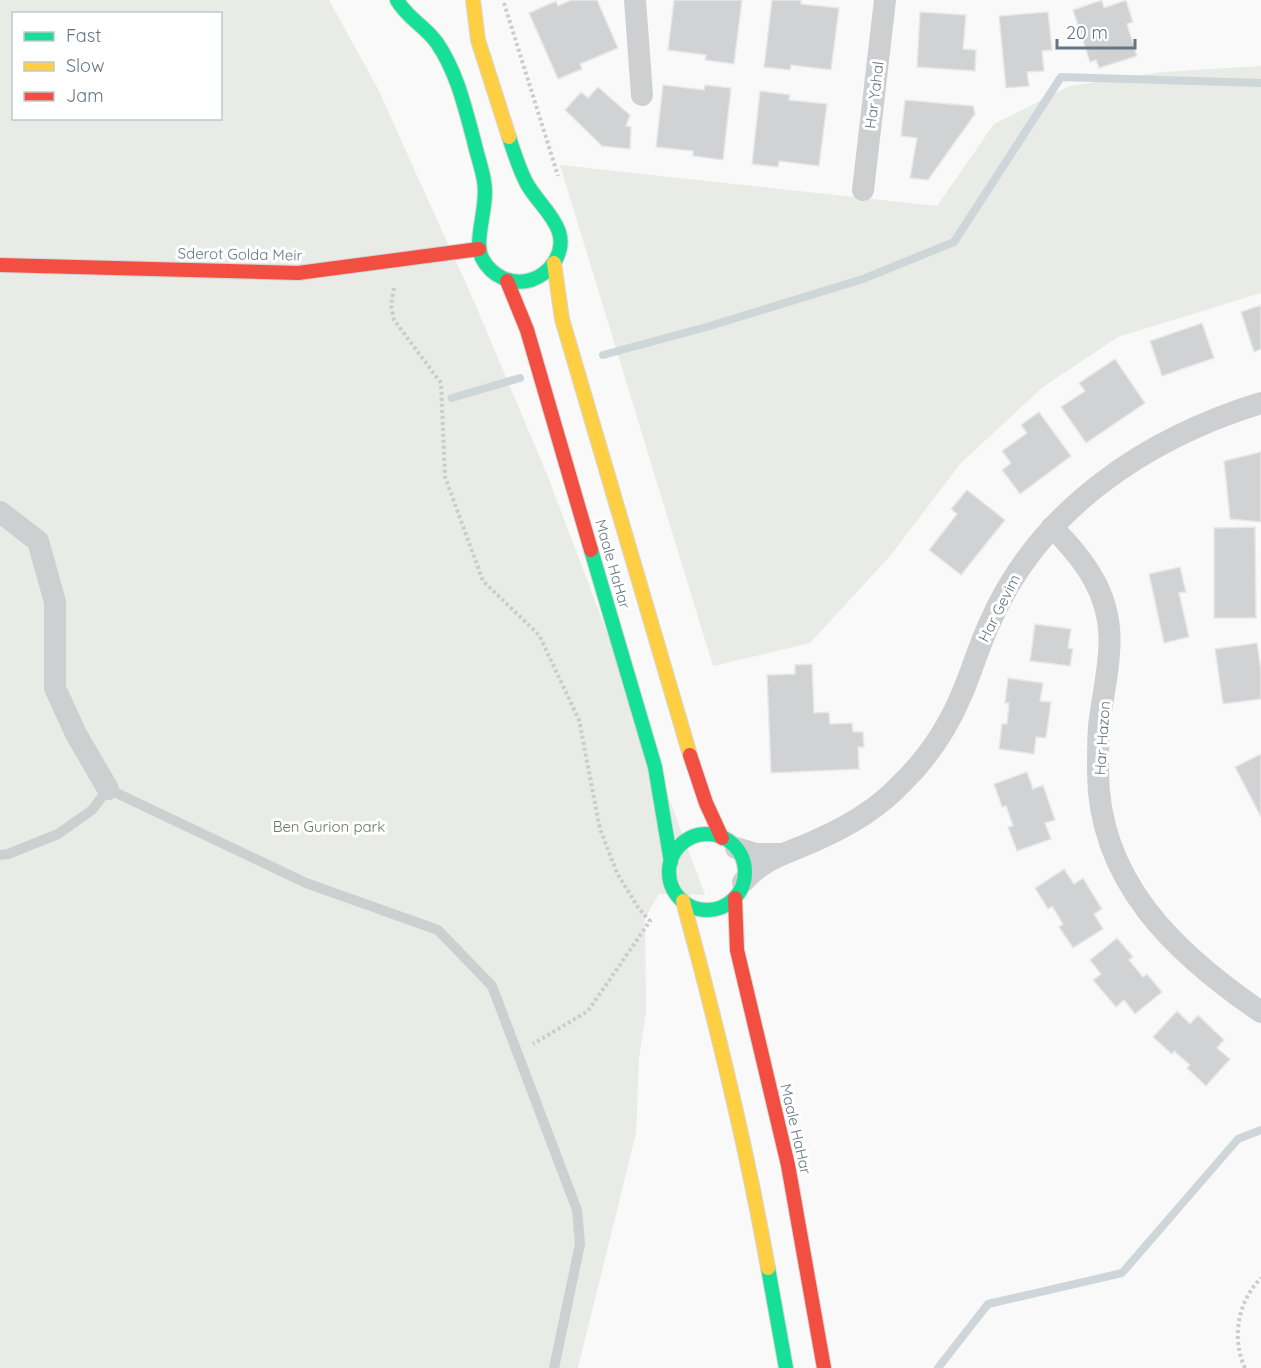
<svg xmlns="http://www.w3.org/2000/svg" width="1261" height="1368" font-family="Quicksand,sans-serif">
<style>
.green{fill:#e8ebe6;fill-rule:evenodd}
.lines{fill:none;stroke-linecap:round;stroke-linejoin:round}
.stream{stroke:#ced6d9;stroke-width:8}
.building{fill:#d0d2d3;stroke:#e8e8e8;stroke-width:1.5}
.fast-casing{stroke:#d5d6d7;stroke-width:16}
.slow-casing{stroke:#d5d6d7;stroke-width:16}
.jam-casing{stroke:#d5d6d7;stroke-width:16}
.path{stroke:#cbcccd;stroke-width:4;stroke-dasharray:3 3;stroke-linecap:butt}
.lane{stroke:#cecfd0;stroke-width:10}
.street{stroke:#cecfd0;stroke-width:22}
.fast{stroke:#16e098;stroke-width:14}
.slow{stroke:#ffcf43;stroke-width:14}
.jam{stroke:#f24e42;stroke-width:14}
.labels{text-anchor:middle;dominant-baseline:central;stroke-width:6;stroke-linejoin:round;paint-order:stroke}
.street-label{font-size:15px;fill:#657683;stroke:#fff}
.park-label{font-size:15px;fill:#687a64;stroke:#fff}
</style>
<rect width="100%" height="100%" fill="#f9f9f9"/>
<path class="green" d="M0 0H329L378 89 476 306 546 472 627 685 705 895 659 894 645 918 646 1011 639 1058 636 1133 578 1368H0ZM14 14H220V118H14Z
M1261 66V293L1118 337 1043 387 960 464 891 555 810 643 713 666 560 165 937 206 994 124 1070 86 1163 72Z"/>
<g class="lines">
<path class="stream" d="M603 355 710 326 863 279 954 242 1061 77 1261 83
M452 398 520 378
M938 1368 988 1304 1122 1273 1238 1139 1261 1130"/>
</g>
<path class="building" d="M571 0H597L618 48 580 64 582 69 558 79 529 13 556 1 558 6Z
M674 0H742L734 64 705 60 706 55 668 50Z
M772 0H801V4L839 8 831 70 791 65 790 70 764 67Z
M1102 0 1104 8 1126 0 1133 22 1127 24 1137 56 1099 68 1096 60 1090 62 1073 10Z
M920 12 966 15 963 49 976 50 975 71 917 67Z
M1048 12 1052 50 1042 51 1044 71 1027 72 1029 86 1006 88 999 16Z
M663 85 704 90 705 85 731 88 723 160 693 156V151L656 147Z
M598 87 630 115 626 126 631 127 630 149 602 146 565 110 581 92 588 98Z
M760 91 790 95 789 100 827 104 819 166 779 161 778 167 752 164Z
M905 100 973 106 975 114 928 180 910 178 917 138 901 136Z
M1261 305V349L1254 352 1241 312Z
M1202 323 1214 358 1162 376 1150 341Z
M1115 359 1145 403 1086 443 1061 407 1085 391 1079 383Z
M1039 412 1071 456 1020 494 1002 470 1011 463 1002 451 1027 433 1021 425Z
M1261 452V522L1230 519 1224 461Z
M967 490 1005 520 961 575 929 550 957 514 951 509Z
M1255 527 1256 618H1214V528Z
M1180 567 1186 592 1179 593 1189 637 1164 643 1149 574Z
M1035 624 1071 629 1068 648 1073 649 1070 666 1030 661Z
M1257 643 1261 670V699L1223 704 1215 649Z
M812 664 814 713 829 712 830 724 852 723 853 732H863L864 747H858L859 769 771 773 767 675 795 674V665Z
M1008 678 1043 683 1040 701 1051 702 1046 738 1036 737 1034 754 999 749 1002 724H1007L1009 703H1005Z
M1261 754V817L1235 767Z
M1027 772 1033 789 1043 785 1055 820 1045 823 1051 839 1017 851 1008 827 1013 826 1006 806 1002 807 994 784Z
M1064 869 1074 884 1083 878 1102 909 1094 914 1103 929 1073 948 1059 927 1063 924 1052 906 1048 909 1035 888Z
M1117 938 1133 957 1129 960 1143 977 1147 974 1162 992 1135 1014 1124 1000 1116 1007 1093 980 1101 974 1090 960Z
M1177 1011 1190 1024 1198 1015 1224 1040 1217 1048 1230 1059 1206 1086 1187 1068 1190 1065 1174 1051 1172 1054 1153 1037Z"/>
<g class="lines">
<g class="fast-casing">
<path id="fast" d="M397 0C407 18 426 27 437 43 457 72 465 108 474 141 477 155 482 168 484 181 489 206 473 239 482 258 491 276 512 286 531 280 540 277 548 271 553 264 576 231 541 209 527 184 519 169 514 153 509 137
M591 550 655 767 671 862
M669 872a38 38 0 1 1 76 0a38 38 0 1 1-76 0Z
M768 1268 786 1368"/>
</g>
<g class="slow-casing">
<path id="slow" d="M473 0 478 40 509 137
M554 263 562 319 690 755
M683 901C716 1022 746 1144 768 1268"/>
</g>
<g class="jam-casing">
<path id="jam" d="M0 265 298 273 479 249
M507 281 527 330 591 550
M690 755 706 803 722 838
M735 898 737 950 788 1165 824 1368"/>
</g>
<path class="path" d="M504 3 558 176
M394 288 391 305 394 320 441 383 445 477 483 581 539 635 579 720 600 829 617 873 639 909 650 921 588 1011 533 1044
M1245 1368C1231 1338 1238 1301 1261 1278"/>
<path class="lane" d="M0 855 8 854 58 834 92 810 108 789 306 883 438 930 492 986 577 1210 580 1244 554 1368"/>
<path class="street" d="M635 0 642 95
M863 190 885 0
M0 512 38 541 55 602V688L76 734 108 789
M1052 527C1068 543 1083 560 1094 580 1122 630 1105 674 1099 726 1098 741 1098 756 1098 771 1098 882 1177 955 1261 1012
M736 848 756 854H780
M743 882C767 855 791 853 821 838 850 825 878 808 900 785 926 760 947 729 961 696 972 671 979 645 991 620 1041 508 1147 438 1261 403"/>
<use href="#fast" class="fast"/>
<use href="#slow" class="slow"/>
<use href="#jam" class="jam"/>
</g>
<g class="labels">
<g class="street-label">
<text transform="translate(874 95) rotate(-83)">Har Yahal</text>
<text transform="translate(240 254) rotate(1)">Sderot Golda Meir</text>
<text transform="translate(613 564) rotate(74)">Maale HaHar</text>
<text transform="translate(999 608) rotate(-63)">Har Gevim</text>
<text transform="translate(1102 738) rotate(-86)">Har Hazon</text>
<text transform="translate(796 1129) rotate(77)">Maale HaHar</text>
</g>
<g class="park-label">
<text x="329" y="826">Ben Gurion park</text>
</g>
</g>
<rect x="12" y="12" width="210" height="108" fill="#ffffff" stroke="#c1c8cd" stroke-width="1.5"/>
<rect x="24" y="32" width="30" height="9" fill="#16e098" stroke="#c1c8cd" stroke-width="1.5"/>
<text x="66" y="42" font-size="18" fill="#657683">Fast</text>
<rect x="24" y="62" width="30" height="9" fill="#ffcf43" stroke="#c1c8cd" stroke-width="1.5"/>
<text x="66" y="72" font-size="18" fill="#657683">Slow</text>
<rect x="24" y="92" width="30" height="9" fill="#f24e42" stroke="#c1c8cd" stroke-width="1.5"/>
<text x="66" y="102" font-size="18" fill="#657683">Jam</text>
<path d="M1057 39v9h78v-9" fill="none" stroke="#657683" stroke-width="3"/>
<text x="1066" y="39" font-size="18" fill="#657683" stroke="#ffffff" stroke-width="4.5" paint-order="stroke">20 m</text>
</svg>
